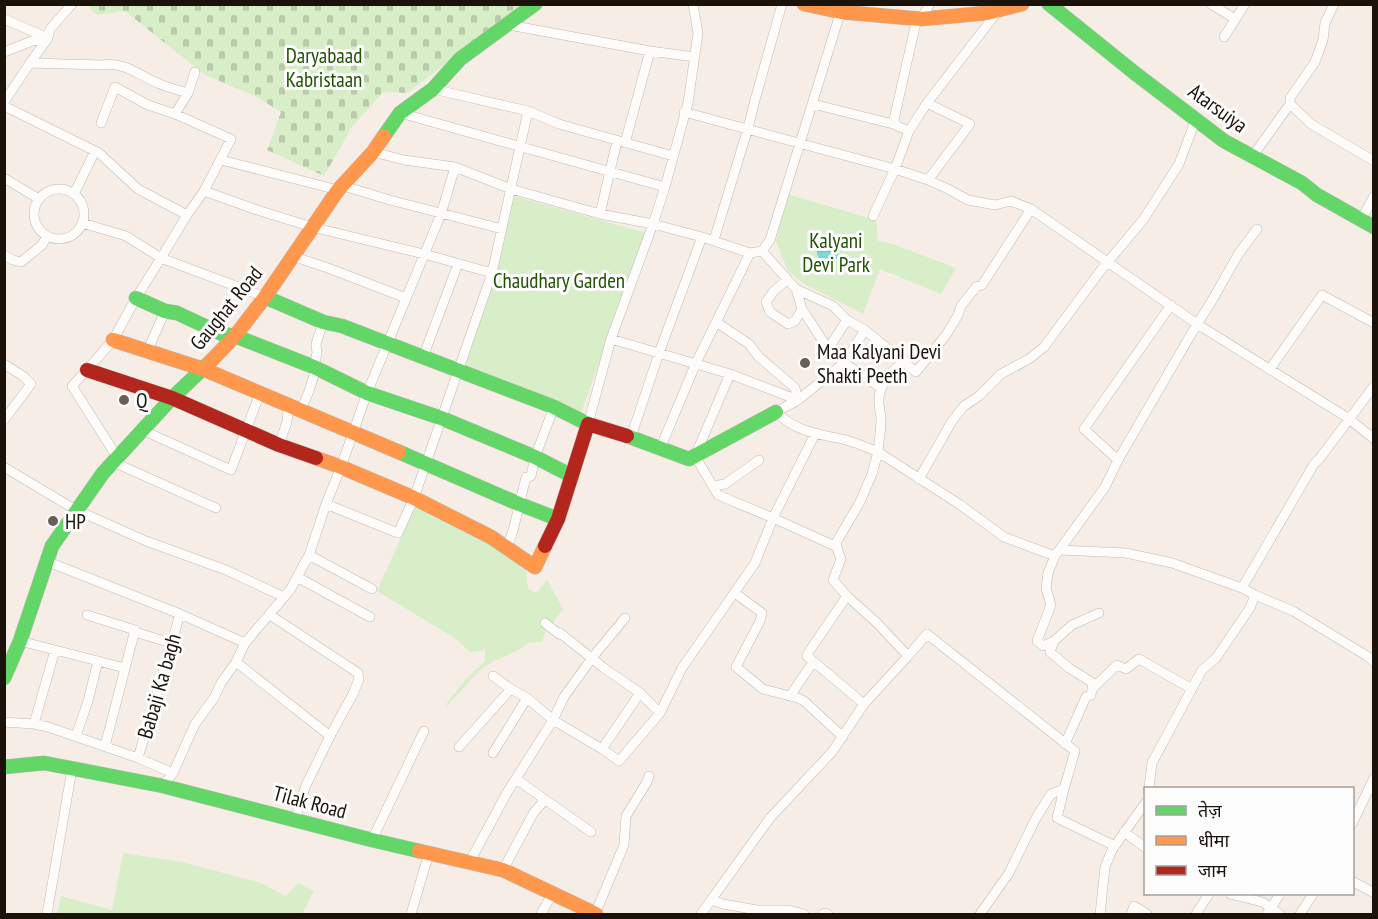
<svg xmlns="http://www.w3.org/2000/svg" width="1378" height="919" font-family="'PT Sans Narrow','Noto Sans Devanagari',sans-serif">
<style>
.green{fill:#d8eec8}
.cemetery{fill:url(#cemetery-stones)}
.water{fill:url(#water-rules)}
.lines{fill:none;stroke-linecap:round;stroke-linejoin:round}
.street-casing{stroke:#c1b9b1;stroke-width:10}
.fast-casing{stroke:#c1b9b1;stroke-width:15}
.slow-casing{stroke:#c1b9b1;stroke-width:15}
.jam-casing{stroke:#c1b9b1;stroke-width:15}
.street{stroke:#fefcfb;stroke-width:9}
.fast{stroke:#63d668;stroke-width:14}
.slow{stroke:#ff974d;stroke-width:14}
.jam{stroke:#b3261e;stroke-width:14}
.poi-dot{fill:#685f57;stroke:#fdfdfd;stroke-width:2}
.labels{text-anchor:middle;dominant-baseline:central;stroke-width:6;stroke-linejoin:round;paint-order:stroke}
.park-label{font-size:21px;fill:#205202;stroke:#fdfdfd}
.street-label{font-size:21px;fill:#1b120a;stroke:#fdfdfd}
.poi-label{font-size:21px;fill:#1b120a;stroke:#fdfdfd;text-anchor:start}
</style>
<defs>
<pattern id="cemetery-stones" width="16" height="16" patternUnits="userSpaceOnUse" patternTransform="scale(1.5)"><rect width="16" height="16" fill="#d8eec8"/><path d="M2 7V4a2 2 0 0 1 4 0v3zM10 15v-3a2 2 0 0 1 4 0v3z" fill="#b9cbaa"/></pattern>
<pattern id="water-rules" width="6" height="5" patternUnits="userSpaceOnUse" patternTransform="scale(1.5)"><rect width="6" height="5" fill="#7adadc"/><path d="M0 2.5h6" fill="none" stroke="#69babb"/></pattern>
</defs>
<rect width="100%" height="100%" fill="#f6eee6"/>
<path class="green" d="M787 194 876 220 878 241 890 243 956 268 941 294 880 269 863 314 803 283 788 271 776 241Z
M514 196 646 233 581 413 465 369Z
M416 504 465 528 526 568 528 589 537 593 547 579 563 609 545 633 542 642 529 643 517 651 498 659 481 669 446 707 447 703 466 679 485 661V650L470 652 456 639 377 591Z
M123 853 183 862 261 883 286 896 298 883 314 891 302 914H57L61 896 112 910Z"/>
<path class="cemetery" d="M90 4 525 5 407 93 383 92 352 127 324 176 267 150 281 112 255 96 205 75 125 11 97 15 89 8Z"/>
<path class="water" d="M817 252a11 11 0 1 1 22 0a11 11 0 1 1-22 0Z"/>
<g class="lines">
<g class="street-casing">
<path id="street" d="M1211 4 1235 19
M4 19 48 38
M921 19 930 4
M509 25 650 51 695 57
M1224 37 1245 4
M4 52 32 41 48 38
M30 63 102 65C128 62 138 76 160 84 169 88 178 90 188 93
M433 89 528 111 559 124 673 156
M4 102 30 63 48 38 50 29 72 4
M927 103 970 124 928 180
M813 104 893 124 909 131
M1290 104 1311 124 1374 161
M4 106 99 153 138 189 187 215
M684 112 895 169 928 180 948 189 968 200 995 205 1011 201 1031 209 1197 324 1118 460 1105 487 1055 556 1048 573 1046 588 1051 605 1037 641 1043 646 1054 641 1072 625 1099 613
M400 113 665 187
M175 114 188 93 195 72
M101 123 115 87 148 105 175 114 231 139 204 191 187 215 161 258 136 298 113 340 87 370 72 386 117 457
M893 124 917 18
M625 143 650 51
M373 152 404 160 455 167 511 189 600 214 653 224 702 237 750 253 762 251 796 289 833 306 847 320 865 330 916 372 946 335 958 315 961 306 976 287 982 285 1031 209
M1252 157 1290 104V98L1315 62 1323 40 1325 23 1334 4
M221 160 338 190
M4 178 39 199
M343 186 390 200 502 229
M34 214a25 25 0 1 1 50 0a25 25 0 1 1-50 0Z
M204 191 257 210 312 227 424 254 492 273
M74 194 95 151
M600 214 617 141
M873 216 895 169 909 131 927 103 998 11
M1361 220 1374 196
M82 223 126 236 161 258 265 297
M1257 229 1239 253 1210 304 1197 324 1348 418 1374 439
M714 240 748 128 755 100 782 4
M762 251 770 240 843 4
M4 255 13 260 21 262 42 245 47 236
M292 256 328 268 406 298
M787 280 774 291 766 302 770 312 788 324 795 321 802 309
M716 322 749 344 758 356 795 388 798 400 844 363 828 349 802 309 796 289
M865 330 844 363 881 388
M611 339 730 374 798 400 776 412C797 433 820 434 846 440 857 443 868 448 878 452L872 474 860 502 836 543 838 551 841 559 833 580 847 596 877 623 908 656 864 704 832 752 770 818 701 914
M828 349 847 320
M147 352 165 311
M423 357 458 264
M905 361C892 370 880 383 879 399 878 406 881 412 881 419 881 430 879 441 878 452L959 504 1004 537 1055 556
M4 364 23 376 31 384 4 420
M1270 369 1322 295 1374 323
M730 374 695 456 718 495 773 518 837 547
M588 424 611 339 653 224 665 187 688 103 698 33 693 4
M142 430 231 470 260 393
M631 437 659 353 702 237
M279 445 287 422 288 411 301 410 309 391 315 372 314 367 317 353 316 344 323 322
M660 449 696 363 750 253
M1118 460 1084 429 1171 305
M113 462 216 508
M4 467 76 510 146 541 226 570 284 597
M919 479 952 421 964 406 979 396 1001 374 1029 359 1044 347 1101 270 1143 220 1179 164 1196 119
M713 486 725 484 759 460
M326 504 398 533 414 498 492 273 528 111
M506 549 513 531 526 477 531 476 535 457 554 407
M1060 550 1126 553 1172 563 1242 588
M309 555 372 589
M46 561 180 614 245 643
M297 577 370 617
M735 593 762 613 760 621 736 667 763 689 798 698 804 701 843 737
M1255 595 1293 611 1367 656 1374 662
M847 596 808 653 807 656 864 704
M87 615 135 630 105 746
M270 615 358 673 359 679 353 694 330 736 314 769 306 785 295 820
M545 623 559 634 560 633 604 668 640 693 660 713
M135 632 171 643
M20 641 125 668
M1054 641 1050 652 1069 668 1093 683 1091 695 1086 697 1065 744
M908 656 927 634 1075 751 1064 789 1051 794 1036 818 1009 873 980 914
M236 662 330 736
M493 676 511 689 527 698 553 720 602 749 619 761 660 713 682 668 755 563 773 518 815 434
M1092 689 1117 665 1126 669 1139 659 1192 689
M790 696 813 662
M4 722 34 724 48 727 138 758 173 773
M34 724 55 650
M76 736 88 701 98 661
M459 747 511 689
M602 749 640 693
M493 753 527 698
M138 758 180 614
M516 779 591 832
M163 786 173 773 195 724 214 698 221 683 236 662 245 643 290 590 309 555 326 504 341 467 367 393 441 214 455 167
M1149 788 1152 763 1202 670 1216 658 1250 608 1255 595 1242 588 1314 464 1320 458 1374 386
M1064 789 1057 818 1115 846
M1352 824 1374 778
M1124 832 1146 848
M372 840 424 731
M469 863 508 791 553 720 564 697 592 658 625 618
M503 870 534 812 545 800
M1352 881 1374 893
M1230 894 1262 902 1280 914
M712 900 723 904 757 910H789L804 914
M47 914 72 769
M411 914 429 853
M541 914 552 894
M595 914 624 845 626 816 647 782 649 776
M823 914 825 913 828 914
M1100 914 1105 867 1112 850 1146 802
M1131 914 1134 906 1147 914
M1198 914H1196L1209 894
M1267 914 1280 894
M1300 914 1313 894"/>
</g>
<g class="fast-casing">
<path id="fast" d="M1049 4 1136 74 1224 141 1302 183 1317 195 1374 227
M384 136 400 113 433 89 460 59 535 4
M265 297 323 322 342 326 554 407 588 424
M136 298 165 311 177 313 222 334 235 336 314 367 367 393 441 418 535 457 572 476
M627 436 689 459 776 412
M399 452 519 504 558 519
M4 678 20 641 52 546 103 473 172 398 209 363
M4 767 44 763 163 786 372 840 419 851"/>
</g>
<g class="slow-casing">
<path id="slow" d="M804 4 841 12 921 19 987 13 1022 4
M113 340 203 369 399 452
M209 363 235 336 265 297 338 190 373 152 384 136
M316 458 341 467 414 498 491 537 535 567 545 546
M419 851 503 870 596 914"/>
</g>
<g class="jam-casing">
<path id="jam" d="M87 370 172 398 279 445 316 458
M545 546 558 519 588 424 627 436"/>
</g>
<use href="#street" class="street"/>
<use href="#fast" class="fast"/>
<use href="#slow" class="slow"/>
<use href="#jam" class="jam"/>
</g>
<g class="poi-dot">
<circle cx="805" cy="363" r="6"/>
<circle cx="124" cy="400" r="6"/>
<circle cx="53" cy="521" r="6"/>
</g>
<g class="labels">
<g class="park-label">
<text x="324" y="55">Daryabaad<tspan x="324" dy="24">Kabristaan</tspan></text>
<text x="836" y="240">Kalyani<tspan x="836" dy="24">Devi Park</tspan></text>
<text x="559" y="280">Chaudhary Garden</text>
</g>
<g class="street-label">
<text transform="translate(1218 108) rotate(36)">Atarsuiya</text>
<text transform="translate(226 308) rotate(-51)">Gaughat Road</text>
<text transform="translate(159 686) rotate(-74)">Babaji Ka bagh</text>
<text transform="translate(310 802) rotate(15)">Tilak Road</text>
</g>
<g class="poi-label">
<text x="817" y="351">Maa Kalyani Devi<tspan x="817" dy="24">Shakti Peeth</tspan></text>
<text x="136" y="400">Q</text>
<text x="65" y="521">HP</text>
</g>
</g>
<rect width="1378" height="919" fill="none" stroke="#1b120a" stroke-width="12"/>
<rect x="1144" y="787" width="210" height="108" fill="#fdfdfd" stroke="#a39f9c" stroke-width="1.5"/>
<rect x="1156" y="806" width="30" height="9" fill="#63d668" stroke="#a39f9c" stroke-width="1.5"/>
<text x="1198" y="817" font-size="18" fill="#1b120a">तेज़</text>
<rect x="1156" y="836" width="30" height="9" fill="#ff974d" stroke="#a39f9c" stroke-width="1.5"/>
<text x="1198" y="847" font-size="18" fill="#1b120a">धीमा</text>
<rect x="1156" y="866" width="30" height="9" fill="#b3261e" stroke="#a39f9c" stroke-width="1.5"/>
<text x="1198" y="877" font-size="18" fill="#1b120a">जाम</text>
</svg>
